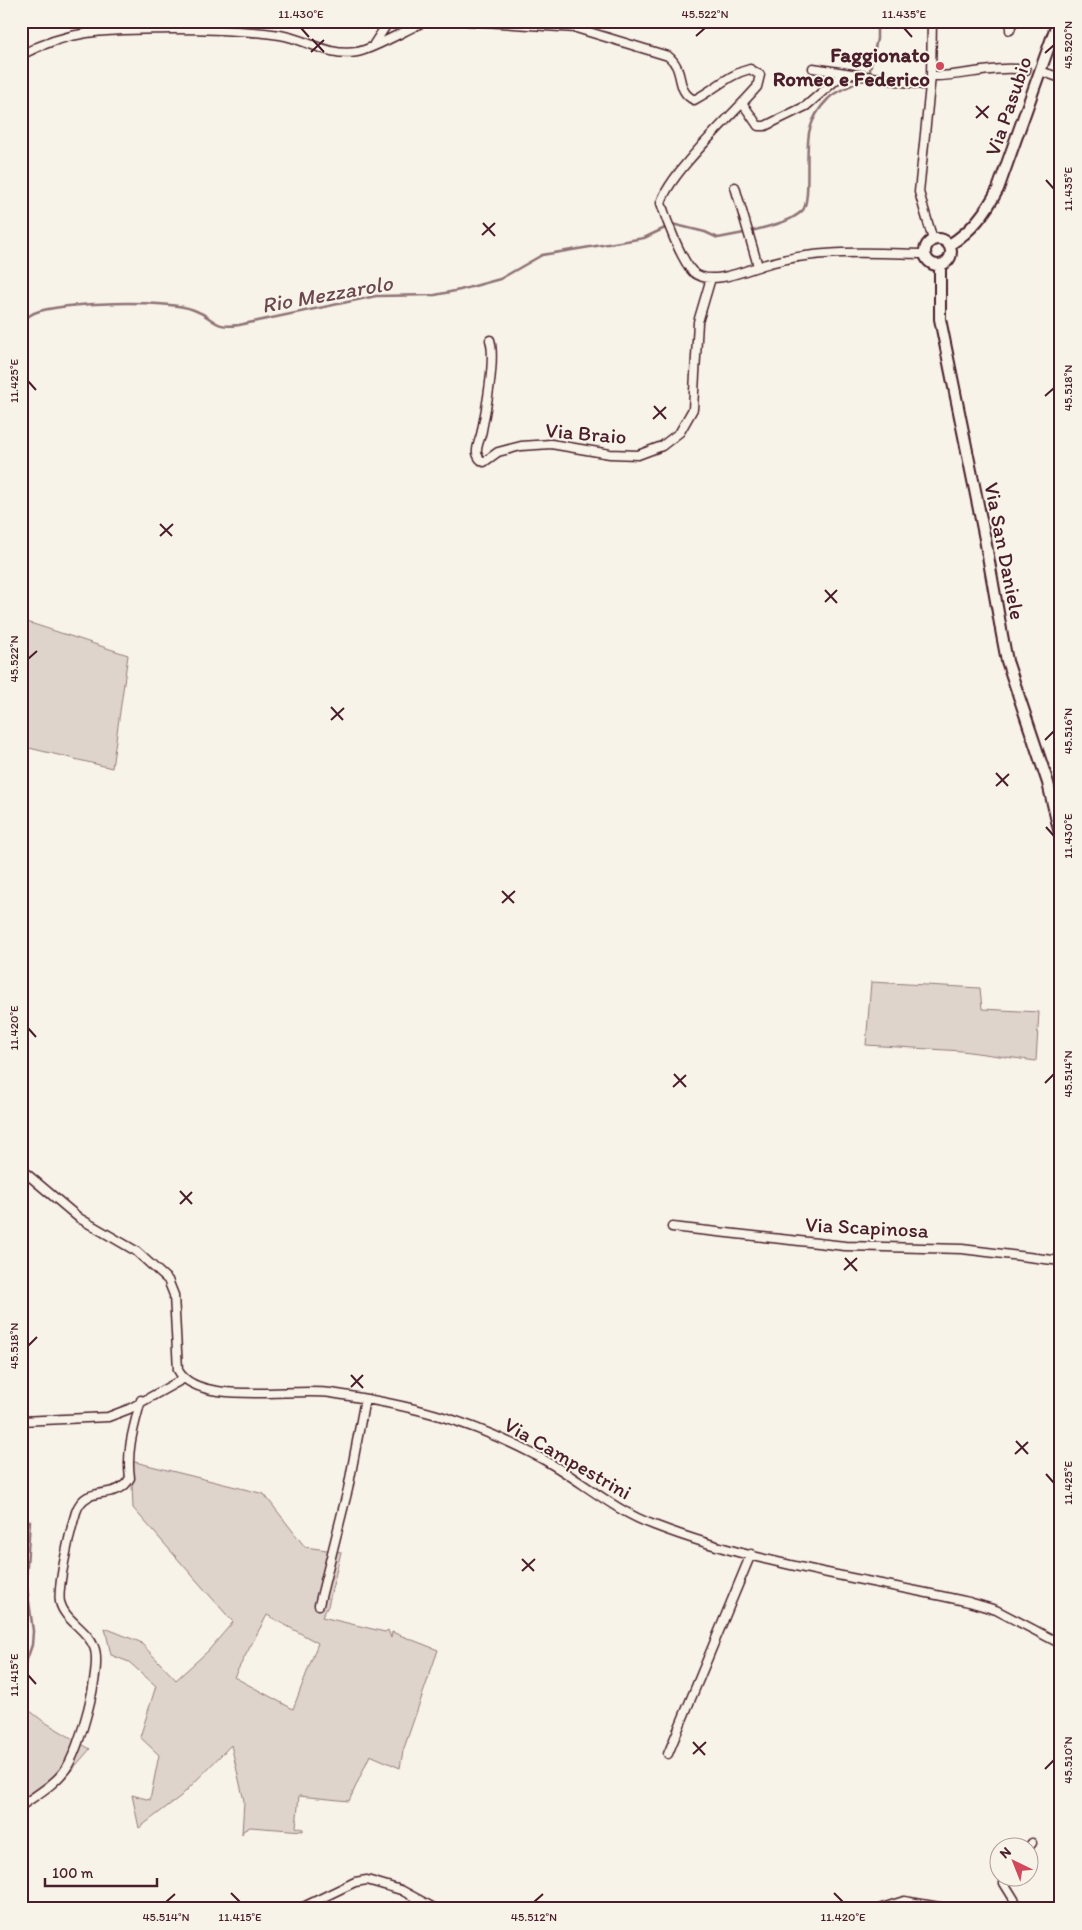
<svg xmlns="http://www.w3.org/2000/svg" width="1082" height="1930" font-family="Itim,sans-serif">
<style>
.green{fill:#ded4cc;stroke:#947a7c;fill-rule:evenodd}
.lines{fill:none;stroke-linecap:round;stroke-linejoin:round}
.stream{stroke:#8e7275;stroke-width:2.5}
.minor-casing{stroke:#4a1f2b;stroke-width:11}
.tertiary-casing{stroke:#4a1f2b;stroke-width:14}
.minor{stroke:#f7f3e8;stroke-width:8}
.tertiary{stroke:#f7f3e8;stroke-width:10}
.ticks{fill:none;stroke:#4a1f2b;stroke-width:2}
.poi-dot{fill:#d1495b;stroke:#f7f3e8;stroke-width:2}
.labels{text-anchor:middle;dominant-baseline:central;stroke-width:4;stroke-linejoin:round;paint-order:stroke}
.poi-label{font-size:21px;font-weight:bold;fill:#4a1f2b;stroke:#f7f3e8;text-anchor:end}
.street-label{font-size:21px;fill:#4a1f2b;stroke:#f7f3e8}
.water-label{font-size:22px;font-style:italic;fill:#6c4950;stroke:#f7f3e8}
.neatline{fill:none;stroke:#4a1f2b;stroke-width:2}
.ticks-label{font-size:12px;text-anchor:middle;fill:#4a1f2b}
</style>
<rect width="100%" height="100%" fill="#f7f3e8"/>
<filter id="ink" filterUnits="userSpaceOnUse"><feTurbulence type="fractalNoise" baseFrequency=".02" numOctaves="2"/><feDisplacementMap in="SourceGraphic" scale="10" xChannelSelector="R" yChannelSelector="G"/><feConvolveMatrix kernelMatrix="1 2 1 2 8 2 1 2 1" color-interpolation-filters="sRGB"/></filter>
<g filter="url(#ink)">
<path class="green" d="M21 620 128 655 112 768 21 746Z
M871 982 980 988 982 1009 1039 1012 1036 1061 962 1051 866 1045Z
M131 1461 264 1494 305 1547 341 1552 328 1606 322 1617 385 1632 388 1630 391 1638 392 1632 438 1650 403 1751 400 1768 370 1755 349 1801 299 1796 296 1827 303 1829V1831L250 1827 243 1831 242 1834 244 1801 231 1745 181 1796 139 1828 132 1795 150 1800 159 1755 140 1737 156 1686 129 1662 111 1655 105 1628 140 1642 176 1680 208 1651 233 1622 133 1508ZM267 1615 318 1643 293 1709 234 1677Z
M21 1704 43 1721 90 1749 70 1772 21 1810Z"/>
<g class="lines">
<path class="stream" d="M870 70 877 39V21
M672 224 705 232 718 238 744 233
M752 231C768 226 789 223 802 211 812 203 804 146 810 129 813 118 820 107 828 99 837 89 853 86 864 79
M21 322C26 319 29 315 34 313 60 302 168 299 194 310 216 318 212 329 239 325L376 296 435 295 460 290 500 279 542 255 644 238 665 228
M21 1521H30L26 1580 33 1631 32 1645 21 1676"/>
<g class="minor-casing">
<path id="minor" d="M468 21 576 28 668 56C686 70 674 90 694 100 714 90 729 74 750 69L760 75 757 87C734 114 670 172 661 203 666 219 681 260 693 272 711 288 750 268 770 263 821 249 873 253 925 254
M932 21 931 76 919 192 933 240
M1010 30 1013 21
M374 44 389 21
M21 55C72 27 117 30 173 29 209 29 244 30 280 35 306 39 328 57 357 52 374 49 407 29 426 21
M813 68 930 86
M1040 71 1061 78
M931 76C963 77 993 65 1026 70
M743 104 758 126H765L806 106 844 73
M735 187 758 266
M490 340C496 359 486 410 482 430 481 438 476 446 477 453 478 458 480 460 484 462L498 452 521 446 551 444 610 454 638 455 662 446 680 432 693 409 698 322 711 278
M21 1169 79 1218 136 1251 168 1280 174 1295 178 1370C197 1407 295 1387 331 1393 408 1405 465 1418 535 1455 577 1476 610 1509 654 1525 755 1564 865 1579 969 1602L996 1610 1061 1644
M672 1227 845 1246 962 1249 1061 1261
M21 1421 108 1417 129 1409 183 1379
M319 1605 348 1489 365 1399
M668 1754 751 1554
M21 1806C36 1795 54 1785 65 1770 79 1752 103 1667 94 1647 87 1629 64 1620 60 1602 57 1587 71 1528 76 1512 86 1482 116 1503 130 1478 126 1451 134 1426 141 1400
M1028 1848 1032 1843
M1007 1878 1004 1883 1020 1909
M299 1909 355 1882 367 1880 401 1890 436 1909
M879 1909 904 1901 951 1909"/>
</g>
<g class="tertiary-casing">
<path id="tertiary" d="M925 252a13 13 0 1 1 26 0a13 13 0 1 1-26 0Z
M949 245C972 231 986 212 998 189L1058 21
M940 265V319L985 539 1002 635 1007 661 1048 783 1061 838"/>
</g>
<use href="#minor" class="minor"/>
<use href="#tertiary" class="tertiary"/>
</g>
</g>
<path class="ticks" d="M301 28 309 37M904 28 912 37M696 36 705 28M312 39 324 52M311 52 324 40M1045 53 1054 45M976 106 988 118M976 118 989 106M1046 180 1054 189M483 223 495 236M482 235 495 223M28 381 36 390M1045 396 1054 388M654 406 666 419M653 419 666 407M160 524 172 536M160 536 173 524M825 590 837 603M825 602 837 590M28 659 37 651M331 707 343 720M331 720 344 708M1045 740 1054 731M996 773 1008 786M996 786 1009 774M1046 827 1054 836M502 891 514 903M502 903 515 891M28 1028 36 1037M674 1074 686 1087M1045 1083 1054 1074M673 1087 686 1075M180 1191 192 1204M180 1204 192 1192M845 1258 857 1271M844 1270 857 1258M28 1346 37 1337M351 1375 363 1388M351 1387 363 1375M1016 1441 1028 1454M1015 1454 1028 1442M1046 1474 1054 1483M522 1559 534 1571M522 1571 535 1559M28 1675 36 1684M693 1742 705 1755M693 1754 706 1742M1045 1769 1054 1760M231 1893 240 1902M834 1893 843 1902M166 1902 175 1894M534 1902 543 1894"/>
<circle class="poi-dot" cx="940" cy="66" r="5"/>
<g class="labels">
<g class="poi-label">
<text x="930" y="54">Faggionato<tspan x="930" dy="24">Romeo e Federico</tspan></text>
</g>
<g class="street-label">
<text transform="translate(1008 106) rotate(-71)">Via Pasubio</text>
<text transform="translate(586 433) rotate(5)">Via Braio</text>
<text transform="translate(1005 551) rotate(79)">Via San Daniele</text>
<text transform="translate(867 1227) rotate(3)">Via Scapinosa</text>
<text transform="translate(568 1458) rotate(30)">Via Campestrini</text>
</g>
<g class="water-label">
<text transform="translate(327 294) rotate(-10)">Rio Mezzarolo</text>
</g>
</g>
<rect width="1082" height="1930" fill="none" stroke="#f7f3e8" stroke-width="55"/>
<g transform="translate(1014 1862) rotate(317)"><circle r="24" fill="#f7f3e8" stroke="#b29e9c"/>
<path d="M0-4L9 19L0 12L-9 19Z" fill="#d1495b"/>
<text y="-8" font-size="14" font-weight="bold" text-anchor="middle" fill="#4a1f2b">N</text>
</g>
<path d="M45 1878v8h112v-8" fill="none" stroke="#4a1f2b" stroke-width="2.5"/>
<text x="52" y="1878" font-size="15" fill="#4a1f2b" stroke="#f7f3e8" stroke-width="4" paint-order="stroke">100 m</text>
<rect x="28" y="28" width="1026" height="1874" class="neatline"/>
<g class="ticks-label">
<text x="301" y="18">11.430°E</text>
<text x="705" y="18">45.522°N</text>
<text x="904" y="18">11.435°E</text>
<text transform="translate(1068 45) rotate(-90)" y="4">45.520°N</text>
<text transform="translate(1068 189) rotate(-90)" y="4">11.435°E</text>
<text transform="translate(14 381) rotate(-90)" y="4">11.425°E</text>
<text transform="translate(1068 388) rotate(-90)" y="4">45.518°N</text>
<text transform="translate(14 659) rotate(-90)" y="4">45.522°N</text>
<text transform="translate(1068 731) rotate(-90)" y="4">45.516°N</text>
<text transform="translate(1068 836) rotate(-90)" y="4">11.430°E</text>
<text transform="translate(14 1028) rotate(-90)" y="4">11.420°E</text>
<text transform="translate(1068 1074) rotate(-90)" y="4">45.514°N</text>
<text transform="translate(14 1346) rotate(-90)" y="4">45.518°N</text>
<text transform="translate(1068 1483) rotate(-90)" y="4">11.425°E</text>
<text transform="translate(14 1675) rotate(-90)" y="4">11.415°E</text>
<text transform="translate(1068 1760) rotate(-90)" y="4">45.510°N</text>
<text x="166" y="1921">45.514°N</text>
<text x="240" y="1921">11.415°E</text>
<text x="534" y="1921">45.512°N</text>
<text x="843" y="1921">11.420°E</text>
</g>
</svg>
